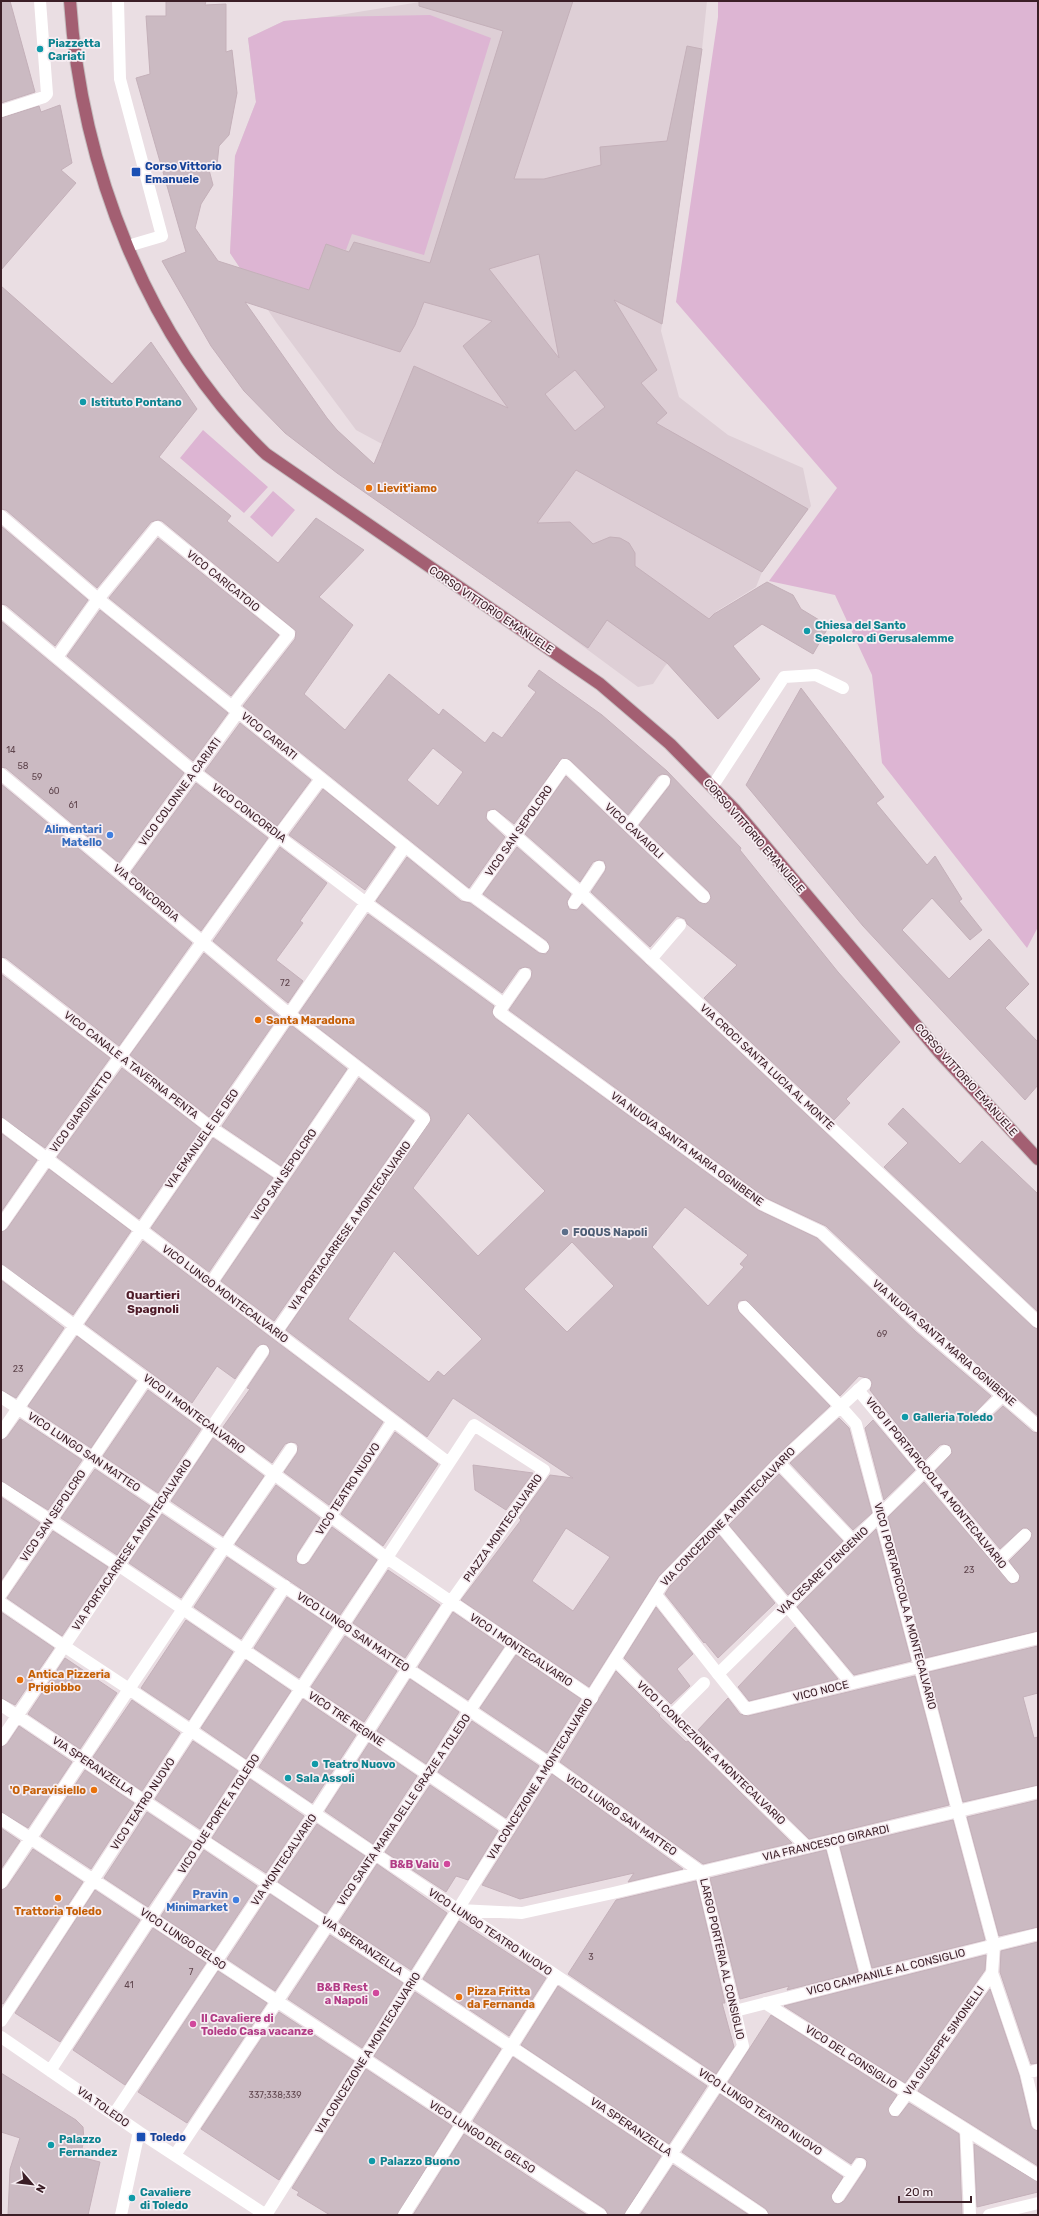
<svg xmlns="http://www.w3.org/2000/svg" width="1039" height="2216" font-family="Rubik,sans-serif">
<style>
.built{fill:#decfd6}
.green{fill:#ddb5d3}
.building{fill:#cbbac2;stroke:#c4b0b9;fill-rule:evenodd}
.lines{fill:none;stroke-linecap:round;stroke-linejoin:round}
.primary-casing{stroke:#c4bcbe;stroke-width:14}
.lane{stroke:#fff;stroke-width:12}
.street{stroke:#fff;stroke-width:12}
.primary{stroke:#a35f72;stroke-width:12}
.culture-dot{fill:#0f9aa8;stroke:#f7eef3;stroke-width:1.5}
.transit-dot{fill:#1a4fb4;stroke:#f7eef3;stroke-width:1.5}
.food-dot{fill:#e8710a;stroke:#f7eef3;stroke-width:1.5}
.shop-dot{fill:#3f7fe0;stroke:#f7eef3;stroke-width:1.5}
.service-dot{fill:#5c6f8a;stroke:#f7eef3;stroke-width:1.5}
.hotel-dot{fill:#d1479c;stroke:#f7eef3;stroke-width:1.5}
.labels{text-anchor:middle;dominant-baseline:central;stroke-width:3.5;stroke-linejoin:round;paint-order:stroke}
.number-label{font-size:9px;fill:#5f454d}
.culture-label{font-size:11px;font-weight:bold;fill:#0d838f;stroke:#f7eef3;text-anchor:start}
.transit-label{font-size:11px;font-weight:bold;fill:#164399;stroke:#f7eef3;text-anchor:start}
.food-label{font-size:11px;font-weight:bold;fill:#c56008;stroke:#f7eef3;text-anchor:start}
.street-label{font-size:11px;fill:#3b1e26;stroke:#f7eef3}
.shop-label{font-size:11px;font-weight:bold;fill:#366cbe;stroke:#f7eef3;text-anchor:end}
.service-label{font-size:11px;font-weight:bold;fill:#4e5e75;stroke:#f7eef3;text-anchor:start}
.hotel-label{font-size:11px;font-weight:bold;fill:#b23c85;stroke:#f7eef3;text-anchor:end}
.neighbourhood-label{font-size:12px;font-weight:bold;fill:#4d1a27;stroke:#f7eef3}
</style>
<rect width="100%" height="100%" fill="#eadee3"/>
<path class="built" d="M426 1H707L701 59 661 331 679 397 728 435 803 468 811 506 762 572 756 587 717 611 665 666 653 684 638 687 527 605 382 444 356 430 276 322 230 253 235 156 256 102 248 38 284 21 327 17Z"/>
<path class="green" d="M718 1H1038V927L1027 948 882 763 872 675 835 595 769 581 837 488 676 302 718 17Z
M430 15 491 38 424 255 352 234 346 250 326 245 309 290 240 268 230 253 235 156 256 102 248 38 284 21 327 17Z
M203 430 268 487 244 513 180 458Z
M273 491 295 510 272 537 250 517Z"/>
<path class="building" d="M1 1H10L35 92 1 103Z
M166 1H206L205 5 226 4V52L232 50 237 93 229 135 219 146 217 165 208 166 213 185 201 204 195 228 218 261 309 290 326 244 349 252 354 242 430 263 503 31 419 6V1H573L514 179H544L601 165 600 147 667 141 687 46 702 49 662 324 614 300 657 370 641 383 667 413 656 423 808 509 762 572 576 470 537 523 570 522 593 544 610 537 620 538 629 543 635 553V566L709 619 714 614 767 582 793 595 801 609 829 626 813 654 762 624 733 646 760 679 718 719 667 663 607 620 588 648 337 473 285 433 244 391 211 346 162 261 186 252 136 78 150 74 146 16H166ZM539 254 559 358 489 269ZM245 302 400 352 415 325 424 302 492 321 463 346 508 408 414 366 374 464 337 430 327 418ZM575 370 605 407 575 431 545 394Z
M60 105 72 163 61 170 76 183 1 270V118L39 106 41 112Z
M1 286 112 384 151 342 197 409 159 457 231 516 227 521 278 563 316 518 364 550 319 597 353 625 304 694 345 730 389 674 439 715 443 709 485 743 493 732 502 738 536 692 528 686 539 670 602 715 667 771 741 848 740 850 838 972 900 1042 846 1099 850 1103 834 1120 704 998 737 965 687 924 685 919 677 916 650 947 591 892 605 871 606 867 604 861 599 860 593 862 580 882 525 834 566 776 699 902 706 904 711 898 709 892 639 825 670 785 671 779 668 775 662 774 658 776 628 815 570 760 562 758 514 824 495 809 487 811 486 818 488 821 505 837 469 888 243 706 295 639 296 631 162 521 158 520 151 522 97 588 6 510 1 509ZM433 748 463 772 438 806 407 780Z
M1 526 88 600 55 646 6 605 1 604Z
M158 538 279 635 231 696 109 598Z
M100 610 228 713 193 761 67 656Z
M1 621 184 773 119 863 6 768 1 767Z
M801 688 884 797 876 803 927 865 935 856 962 899 959 901 982 930 970 940 932 898 902 930 949 979 989 939 1029 984 1005 1008 1038 1042V1085L1025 1100 863 926 746 785Z
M240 723 311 780 277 826 205 771Z
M196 783 268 838 201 931 131 872Z
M1 784 192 943 119 1046 6 958 1 957Z
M323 789 395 847 365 890 289 835Z
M280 847 327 883 300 921 303 923 276 960 303 981 288 1003 213 941Z
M517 847 571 894 567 902 569 909 577 910 582 904 1033 1327 1038 1329V1416L926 1320 826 1226 766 1198 509 1010 531 978 532 971 530 968 525 967 519 969 502 993 376 901 407 857 461 901 470 903 539 953 546 954 550 948 547 941 483 894Z
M368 914 494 1006 492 1012 495 1018 758 1210 817 1238 916 1332 991 1396 974 1414 976 1421 979 1423 986 1422 1003 1406 1033 1432 1038 1433V1631L925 1658 888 1517 924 1482 1011 1584 1018 1582 1020 1576 1009 1561 1030 1540 1032 1533 1027 1528H1023L1000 1549 935 1471 952 1453 950 1446 944 1444 940 1445 925 1460 870 1390 872 1383 870 1379 859 1376 840 1396 746 1300 739 1301 737 1305 739 1312 830 1406 774 1458 659 1576 589 1687 461 1600 521 1520 519 1518 550 1475 573 1478 453 1398 427 1437 286 1330 431 1120 429 1113 299 1013ZM468 1113 545 1191 478 1256 413 1188ZM685 1207 748 1255 740 1264 744 1267 708 1306 652 1247ZM572 1242 614 1286 567 1332 524 1289ZM394 1251 482 1339 444 1376 438 1371 429 1382 348 1319ZM566 1528 610 1557 573 1611 532 1581Z
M204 953 279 1016 209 1117 130 1055Z
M1 974 110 1058 45 1148 1 1117Z
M291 1025 347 1069 281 1166 222 1126Z
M122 1068 201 1129 139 1219 57 1157Z
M359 1078 414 1121 274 1321 221 1281Z
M903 1108 960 1164 982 1141 1038 1194V1312L884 1167 908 1143 888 1124Z
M1 1133 37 1160 1 1212Z
M213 1138 273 1178 209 1272 151 1228Z
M49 1169 131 1231 73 1315 1 1264V1232L7 1229Z
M143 1241 383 1422 329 1505 284 1472 297 1453 298 1446 296 1443 291 1442 285 1444 272 1463 223 1427 250 1389 247 1388 269 1355 270 1351 267 1345 263 1344 257 1347 235 1379 217 1366 192 1403 85 1324Z
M1 1280 64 1328 16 1398 1 1390Z
M77 1336 136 1381 91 1448 28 1406Z
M148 1390 201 1429 158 1493 103 1456Z
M839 1418 849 1428 872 1513 853 1530 790 1463Z
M20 1419 82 1460 48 1510 1 1481V1440L7 1437Z
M873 1420 915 1470 884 1500 865 1428Z
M395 1432 438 1464 383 1546 341 1514Z
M213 1438 264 1476 223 1536 171 1501Z
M473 1465 533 1473 506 1510 475 1490Z
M95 1469 150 1506 117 1555 61 1518Z
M779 1474 843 1541 788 1595 729 1525Z
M276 1485 320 1518 297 1554 296 1561 299 1564 303 1565 309 1562 332 1527 377 1560 340 1615 235 1544Z
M1 1497 40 1523 1 1581Z
M162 1514 214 1549 181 1598 129 1563Z
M876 1529 911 1661 854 1675 797 1607Z
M53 1531 108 1567 62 1636 7 1598Z
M719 1535 775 1603 718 1658 705 1642 704 1643 665 1594 670 1586Z
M227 1557 274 1589 241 1639 194 1607Z
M388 1570 440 1605 405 1658 353 1623Z
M287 1597 332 1627 299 1678 254 1648Z
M656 1607 693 1654 677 1669 690 1686 671 1704 624 1658Z
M1 1612 54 1648 15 1705 1 1698Z
M453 1612 504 1647 468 1700 418 1667Z
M186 1620 233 1652 189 1720 141 1688Z
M795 1627 838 1679 749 1701 738 1687Z
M345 1636 397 1671 364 1722 311 1687Z
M1038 1646V1693L1023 1697 1034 1738 1038 1737V1785L963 1802 929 1672Z
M516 1655 581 1699 547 1753 480 1708Z
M65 1658 117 1693 80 1749 28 1714Z
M246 1660 291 1691 246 1759 201 1728Z
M616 1671 660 1715 659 1716 686 1742 688 1741 792 1843 703 1864 560 1762Z
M915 1676 949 1805 809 1839 698 1730 728 1698 740 1714 748 1716Z
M410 1679 459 1712 426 1764 377 1731Z
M303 1699 356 1735 312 1803 259 1767Z
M132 1700 180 1733 142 1791 93 1757Z
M472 1721 539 1766 506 1818 438 1772Z
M19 1726 72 1762 28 1828 1 1812V1747L7 1744Z
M193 1741 238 1771 200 1829 155 1799Z
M369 1743 417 1776 373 1844 325 1811Z
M85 1770 134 1803 91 1869 41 1836Z
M552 1774 683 1869 628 1882 634 1873 520 1899 482 1885Z
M250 1779 304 1816 266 1873 212 1838Z
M430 1785 498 1831 468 1880 456 1876 446 1892 385 1852Z
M1038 1800V1927L999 1936 967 1817Z
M147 1812 192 1842 148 1907 104 1878Z
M953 1820 985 1940 872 1968 840 1847Z
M317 1824 365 1856 326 1914 278 1882Z
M1 1828 20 1841 1 1869Z
M33 1849 83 1882 3 2004 1 2003V1890L7 1887Z
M204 1850 257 1886 214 1951 161 1916Z
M826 1850 858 1972 787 1990 789 1986 740 1999 710 1878Z
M377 1864 447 1913 411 1970 339 1922Z
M696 1881 725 2003H722L734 2047 716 2074 568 1974 616 1900Z
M95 1890 140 1920 60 2042 15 2013Z
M270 1894 318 1926 275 1991 227 1959Z
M459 1921 546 1978 509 2036 423 1979Z
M153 1928 206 1963 125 2085 73 2050Z
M330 1935 403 1983 362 2048 288 1999Z
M1038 1942V2063L1031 2064 1000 1972 1001 1951Z
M986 1955 985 1970 905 2083 784 2006Z
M218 1971 267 2003 187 2123 138 2092Z
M558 1986 707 2086 669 2144 521 2045Z
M990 1989 1019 2075 1031 2126 1033 2129 1038 2131V2166L918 2091Z
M415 1992 501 2049 460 2113 374 2056Z
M279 2012 354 2061 279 2180 201 2129Z
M771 2015 897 2095 888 2109 891 2116 898 2117 909 2103 959 2134 962 2215H769L766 2209 682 2152 720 2094 843 2177 831 2196 834 2203 838 2204 844 2201 866 2168 867 2161 864 2158 856 2157 851 2164 728 2082Z
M513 2057 661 2156 624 2215H608L605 2209 473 2121Z
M366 2069 452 2126 397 2215H330L297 2195 299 2192 292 2188Z
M1 2073 76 2120 83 2127 84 2140 80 2157 100 2162 88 2215H8L10 2169 20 2138 1 2132Z
M464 2134 587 2215H413Z
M974 2144 1038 2182V2192L977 2207Z
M673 2165 749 2215H640Z"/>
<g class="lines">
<g class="primary-casing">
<path id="primary" d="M70 1C81 165 146 339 266 454L600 684 670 744 735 810 939 1052 1038 1159"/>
</g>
<path class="lane" d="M57 657 98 599 157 527 289 634 232 707
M493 816 581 893 1038 1322
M629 826 664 781
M405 846 466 895 473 896 543 947
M581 893 599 867
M473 896 565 765
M203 941 279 835
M1 964 210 1127
M504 1004 525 974
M46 1160 120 1057
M744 1307 840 1406
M858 1390 1013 1577
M981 1416 1002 1396
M779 1463 853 1541
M720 1525 851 1683
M225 1546 274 1474
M999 1560 1025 1535
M656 1595 718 1674 945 1451
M64 1646 129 1689 183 1609 118 1565
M615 1660 807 1847
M672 1715 704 1683
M428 1774 470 1710
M958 1811 994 1945 992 1973 1026 2073 1038 2124
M701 1872 735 2011 1038 1934
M765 2003 1038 2175
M1026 2073 1038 2070
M895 2110 992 1973
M969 2192 970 2215"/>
<path class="street" d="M118 1 120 79 162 236 128 246
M1 111 44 97 47 94 40 1
M1 516 98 599 405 846 1 1433
M1 611 194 772 366 903 504 1004 499 1012 762 1204 821 1232 921 1326 1038 1426
M565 765 704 897
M1 774 289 1014 424 1119 276 1332
M712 787 784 677 816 675 843 688
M279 835 321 779
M121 873 238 712
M574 903 581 893
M651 959 680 925
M120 1057 203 941
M1 1124 449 1463
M210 1127 283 1176
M1 1225 46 1160
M1 1271 387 1558 592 1698
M211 1283 357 1067
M1 1397 550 1764 701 1872
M840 1406 856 1424 958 1811
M274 1474 291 1449
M1 1488 118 1565
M225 1546 183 1609 509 1829
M303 1558 393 1421
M1 1594 146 1379
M1 1603 64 1646
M718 1674 746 1709 1038 1638
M1 1705 762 2215
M470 1710 514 1645
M1 1740 263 1351
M1 1819 601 2215
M831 1841 867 1977
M1 1883 129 1689 852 2174
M459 1910 522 1913 613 1893 1038 1792
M1 2021 285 1586
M1 2037 139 2132 266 2215
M50 2071 474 1425 544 1470 450 1603 315 1813 114 2114
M966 2130 969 2192
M175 2155 428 1774
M838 2197 860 2164
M121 2215 139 2132
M266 2215 664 1581 779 1463 865 1384
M404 2215 556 1976
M631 2215 743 2046 735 2011
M989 2215 1038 2203"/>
<use href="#primary" class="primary"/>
</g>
<g class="culture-dot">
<circle cx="40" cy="49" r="4"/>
<circle cx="83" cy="402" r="4"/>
<circle cx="807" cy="631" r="4"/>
<circle cx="905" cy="1417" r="4"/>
<circle cx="315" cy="1764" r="4"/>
<circle cx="288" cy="1778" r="4"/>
<circle cx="51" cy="2145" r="4"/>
<circle cx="372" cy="2161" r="4"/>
<circle cx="132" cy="2198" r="4"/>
</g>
<g class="transit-dot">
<rect x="131" y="167" width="10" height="10" rx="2"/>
<rect x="136" y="2132" width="10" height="10" rx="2"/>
</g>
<g class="food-dot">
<circle cx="369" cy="488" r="4"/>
<circle cx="258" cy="1020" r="4"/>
<circle cx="20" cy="1680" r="4"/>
<circle cx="94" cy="1790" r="4"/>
<circle cx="58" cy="1898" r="4"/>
<circle cx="459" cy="1997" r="4"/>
</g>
<g class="shop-dot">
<circle cx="110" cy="835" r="4"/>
<circle cx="236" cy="1900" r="4"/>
</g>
<circle class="service-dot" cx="565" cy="1232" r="4"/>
<g class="hotel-dot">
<circle cx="447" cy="1864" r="4"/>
<circle cx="376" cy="1993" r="4"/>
<circle cx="193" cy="2024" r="4"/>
</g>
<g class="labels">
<g class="number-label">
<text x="11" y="750">14</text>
<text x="23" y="766">58</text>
<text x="37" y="777">59</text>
<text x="54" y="791">60</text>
<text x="73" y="805">61</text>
<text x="285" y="983">72</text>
<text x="882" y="1334">69</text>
<text x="18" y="1369">23</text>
<text x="969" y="1570">23</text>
<text x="591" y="1957">3</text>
<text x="191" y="1972">7</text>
<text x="129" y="1985">41</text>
<text x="275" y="2095">337;338;339</text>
</g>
<g class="culture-label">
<text x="48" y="43">Piazzetta<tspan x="48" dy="13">Cariati</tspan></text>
<text x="91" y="402">Istituto Pontano</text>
<text x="815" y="625">Chiesa del Santo<tspan x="815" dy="13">Sepolcro di Gerusalemme</tspan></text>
<text x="913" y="1417">Galleria Toledo</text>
<text x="323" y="1764">Teatro Nuovo</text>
<text x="296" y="1778">Sala Assoli</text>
<text x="59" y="2139">Palazzo<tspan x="59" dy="13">Fernandez</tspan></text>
<text x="380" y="2161">Palazzo Buono</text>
<text x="140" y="2192">Cavaliere<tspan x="140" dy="13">di Toledo</tspan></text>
</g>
<g class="transit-label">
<text x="145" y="166">Corso Vittorio<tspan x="145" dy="13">Emanuele</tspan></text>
<text x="150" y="2137">Toledo</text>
</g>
<g class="food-label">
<text x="377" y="488">Lievit'iamo</text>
<text x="266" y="1020">Santa Maradona</text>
<text x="28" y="1674">Antica Pizzeria<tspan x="28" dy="13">Prigiobbo</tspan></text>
<text x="86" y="1790" text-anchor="end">'O Paravisiello</text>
<text x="58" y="1911" text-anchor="middle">Trattoria Toledo</text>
<text x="467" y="1991">Pizza Fritta<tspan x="467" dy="13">da Fernanda</tspan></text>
</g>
<g class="street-label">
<text transform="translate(223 581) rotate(39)">VICO CARICATOIO</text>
<text transform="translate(491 610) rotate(34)">CORSO VITTORIO EMANUELE</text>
<text transform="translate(269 736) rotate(39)">VICO CARIATI</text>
<text transform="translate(180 792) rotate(-54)">VICO COLONNE A CARIATI</text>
<text transform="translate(249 813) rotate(37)">VICO CONCORDIA</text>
<text transform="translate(519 831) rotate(-55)">VICO SAN SEPOLCRO</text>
<text transform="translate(634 831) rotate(43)">VICO CAVAIOLI</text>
<text transform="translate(754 836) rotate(49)">CORSO VITTORIO EMANUELE</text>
<text transform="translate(146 893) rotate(40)">VIA CONCORDIA</text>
<text transform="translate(131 1065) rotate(38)">VICO CANALE A TAVERNA PENTA</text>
<text transform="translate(767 1067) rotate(43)">VIA CROCI SANTA LUCIA AL MONTE</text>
<text transform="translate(966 1080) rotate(48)">CORSO VITTORIO EMANUELE</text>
<text transform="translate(81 1112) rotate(-54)">VICO GIARDINETTO</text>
<text transform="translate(202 1139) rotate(-55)">VIA EMANUELE DE DEO</text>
<text transform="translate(687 1149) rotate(36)">VIA NUOVA SANTA MARIA OGNIBENE</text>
<text transform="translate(284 1175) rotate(-56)">VICO SAN SEPOLCRO</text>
<text transform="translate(350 1226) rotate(-55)">VIA PORTACARRESE A MONTECALVARIO</text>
<text transform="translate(225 1294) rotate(37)">VICO LUNGO MONTECALVARIO</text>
<text transform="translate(944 1343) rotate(41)">VIA NUOVA SANTA MARIA OGNIBENE</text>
<text transform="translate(194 1414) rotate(37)">VICO II MONTECALVARIO</text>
<text transform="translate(84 1452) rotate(34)">VICO LUNGO SAN MATTEO</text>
<text transform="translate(936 1483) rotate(51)">VICO II PORTAPICCOLA A MONTECALVARIO</text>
<text transform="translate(348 1489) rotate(-57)">VICO TEATRO NUOVO</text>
<text transform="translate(53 1516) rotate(-56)">VICO SAN SEPOLCRO</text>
<text transform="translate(728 1517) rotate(-46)">VIA CONCEZIONE A MONTECALVARIO</text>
<text transform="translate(503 1528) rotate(-55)">PIAZZA MONTECALVARIO</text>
<text transform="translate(132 1545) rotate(-56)">VIA PORTACARRESE A MONTECALVARIO</text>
<text transform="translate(823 1571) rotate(-44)">VIA CESARE D'ENGENIO</text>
<text transform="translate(905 1606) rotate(75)">VICO I PORTAPICCOLA A MONTECALVARIO</text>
<text transform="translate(353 1632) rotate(34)">VICO LUNGO SAN MATTEO</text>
<text transform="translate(521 1650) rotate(34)">VICO I MONTECALVARIO</text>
<text transform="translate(821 1691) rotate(-14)">VICO NOCE</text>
<text transform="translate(346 1719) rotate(34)">VICO TRE REGINE</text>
<text transform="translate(711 1753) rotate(44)">VICO I CONCEZIONE A MONTECALVARIO</text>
<text transform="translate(93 1766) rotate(34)">VIA SPERANZELLA</text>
<text transform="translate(540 1779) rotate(-58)">VIA CONCEZIONE A MONTECALVARIO</text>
<text transform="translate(143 1804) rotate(-57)">VICO TEATRO NUOVO</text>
<text transform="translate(404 1810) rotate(-56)">VICO SANTA MARIA DELLE GRAZIE A TOLEDO</text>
<text transform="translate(219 1814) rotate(-57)">VICO DUE PORTE A TOLEDO</text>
<text transform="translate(621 1815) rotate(35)">VICO LUNGO SAN MATTEO</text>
<text transform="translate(826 1843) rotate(-13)">VIA FRANCESCO GIRARDI</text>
<text transform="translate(284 1860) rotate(-56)">VIA MONTECALVARIO</text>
<text transform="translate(490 1932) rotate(34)">VICO LUNGO TEATRO NUOVO</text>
<text transform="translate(183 1939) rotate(34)">VICO LUNGO GELSO</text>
<text transform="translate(362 1946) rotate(34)">VIA SPERANZELLA</text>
<text transform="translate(722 1959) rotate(77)">LARGO PORTERIA AL CONSIGLIO</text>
<text transform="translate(886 1972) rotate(-14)">VICO CAMPANILE AL CONSIGLIO</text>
<text transform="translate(944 2041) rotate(-55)">VIA GIUSEPPE SIMONELLI</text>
<text transform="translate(368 2053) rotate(-58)">VIA CONCEZIONE A MONTECALVARIO</text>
<text transform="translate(851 2057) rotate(33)">VICO DEL CONSIGLIO</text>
<text transform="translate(103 2107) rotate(35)">VIA TOLEDO</text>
<text transform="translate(760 2112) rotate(34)">VICO LUNGO TEATRO NUOVO</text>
<text transform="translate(631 2127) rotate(34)">VIA SPERANZELLA</text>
<text transform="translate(482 2137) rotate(33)">VICO LUNGO DEL GELSO</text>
</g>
<g class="shop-label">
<text x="102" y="829">Alimentari<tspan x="102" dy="13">Matello</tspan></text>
<text x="228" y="1894">Pravin<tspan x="228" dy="13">Minimarket</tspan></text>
</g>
<g class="service-label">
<text x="573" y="1232">FOQUS Napoli</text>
</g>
<g class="hotel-label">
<text x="439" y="1864">B&amp;B Valù</text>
<text x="368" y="1987">B&amp;B Rest<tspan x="368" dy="13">a Napoli</tspan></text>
<text x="201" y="2018" text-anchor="start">Il Cavaliere di<tspan x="201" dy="13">Toledo Casa vacanze</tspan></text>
</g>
<g class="neighbourhood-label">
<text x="153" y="1295">Quartieri<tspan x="153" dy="14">Spagnoli</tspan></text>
</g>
</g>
<rect width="1039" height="2216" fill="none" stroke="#3b1e26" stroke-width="4"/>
<g transform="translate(32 2184) rotate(118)" stroke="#f7eef3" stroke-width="3" paint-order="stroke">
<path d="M0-3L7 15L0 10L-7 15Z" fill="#3b1e26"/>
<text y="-6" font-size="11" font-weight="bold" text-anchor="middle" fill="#3b1e26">N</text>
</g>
<path d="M899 2196v6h72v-6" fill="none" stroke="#3b1e26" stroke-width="2"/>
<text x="905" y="2196" font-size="12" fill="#3b1e26" stroke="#f7eef3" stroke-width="3" paint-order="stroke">20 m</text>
</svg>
